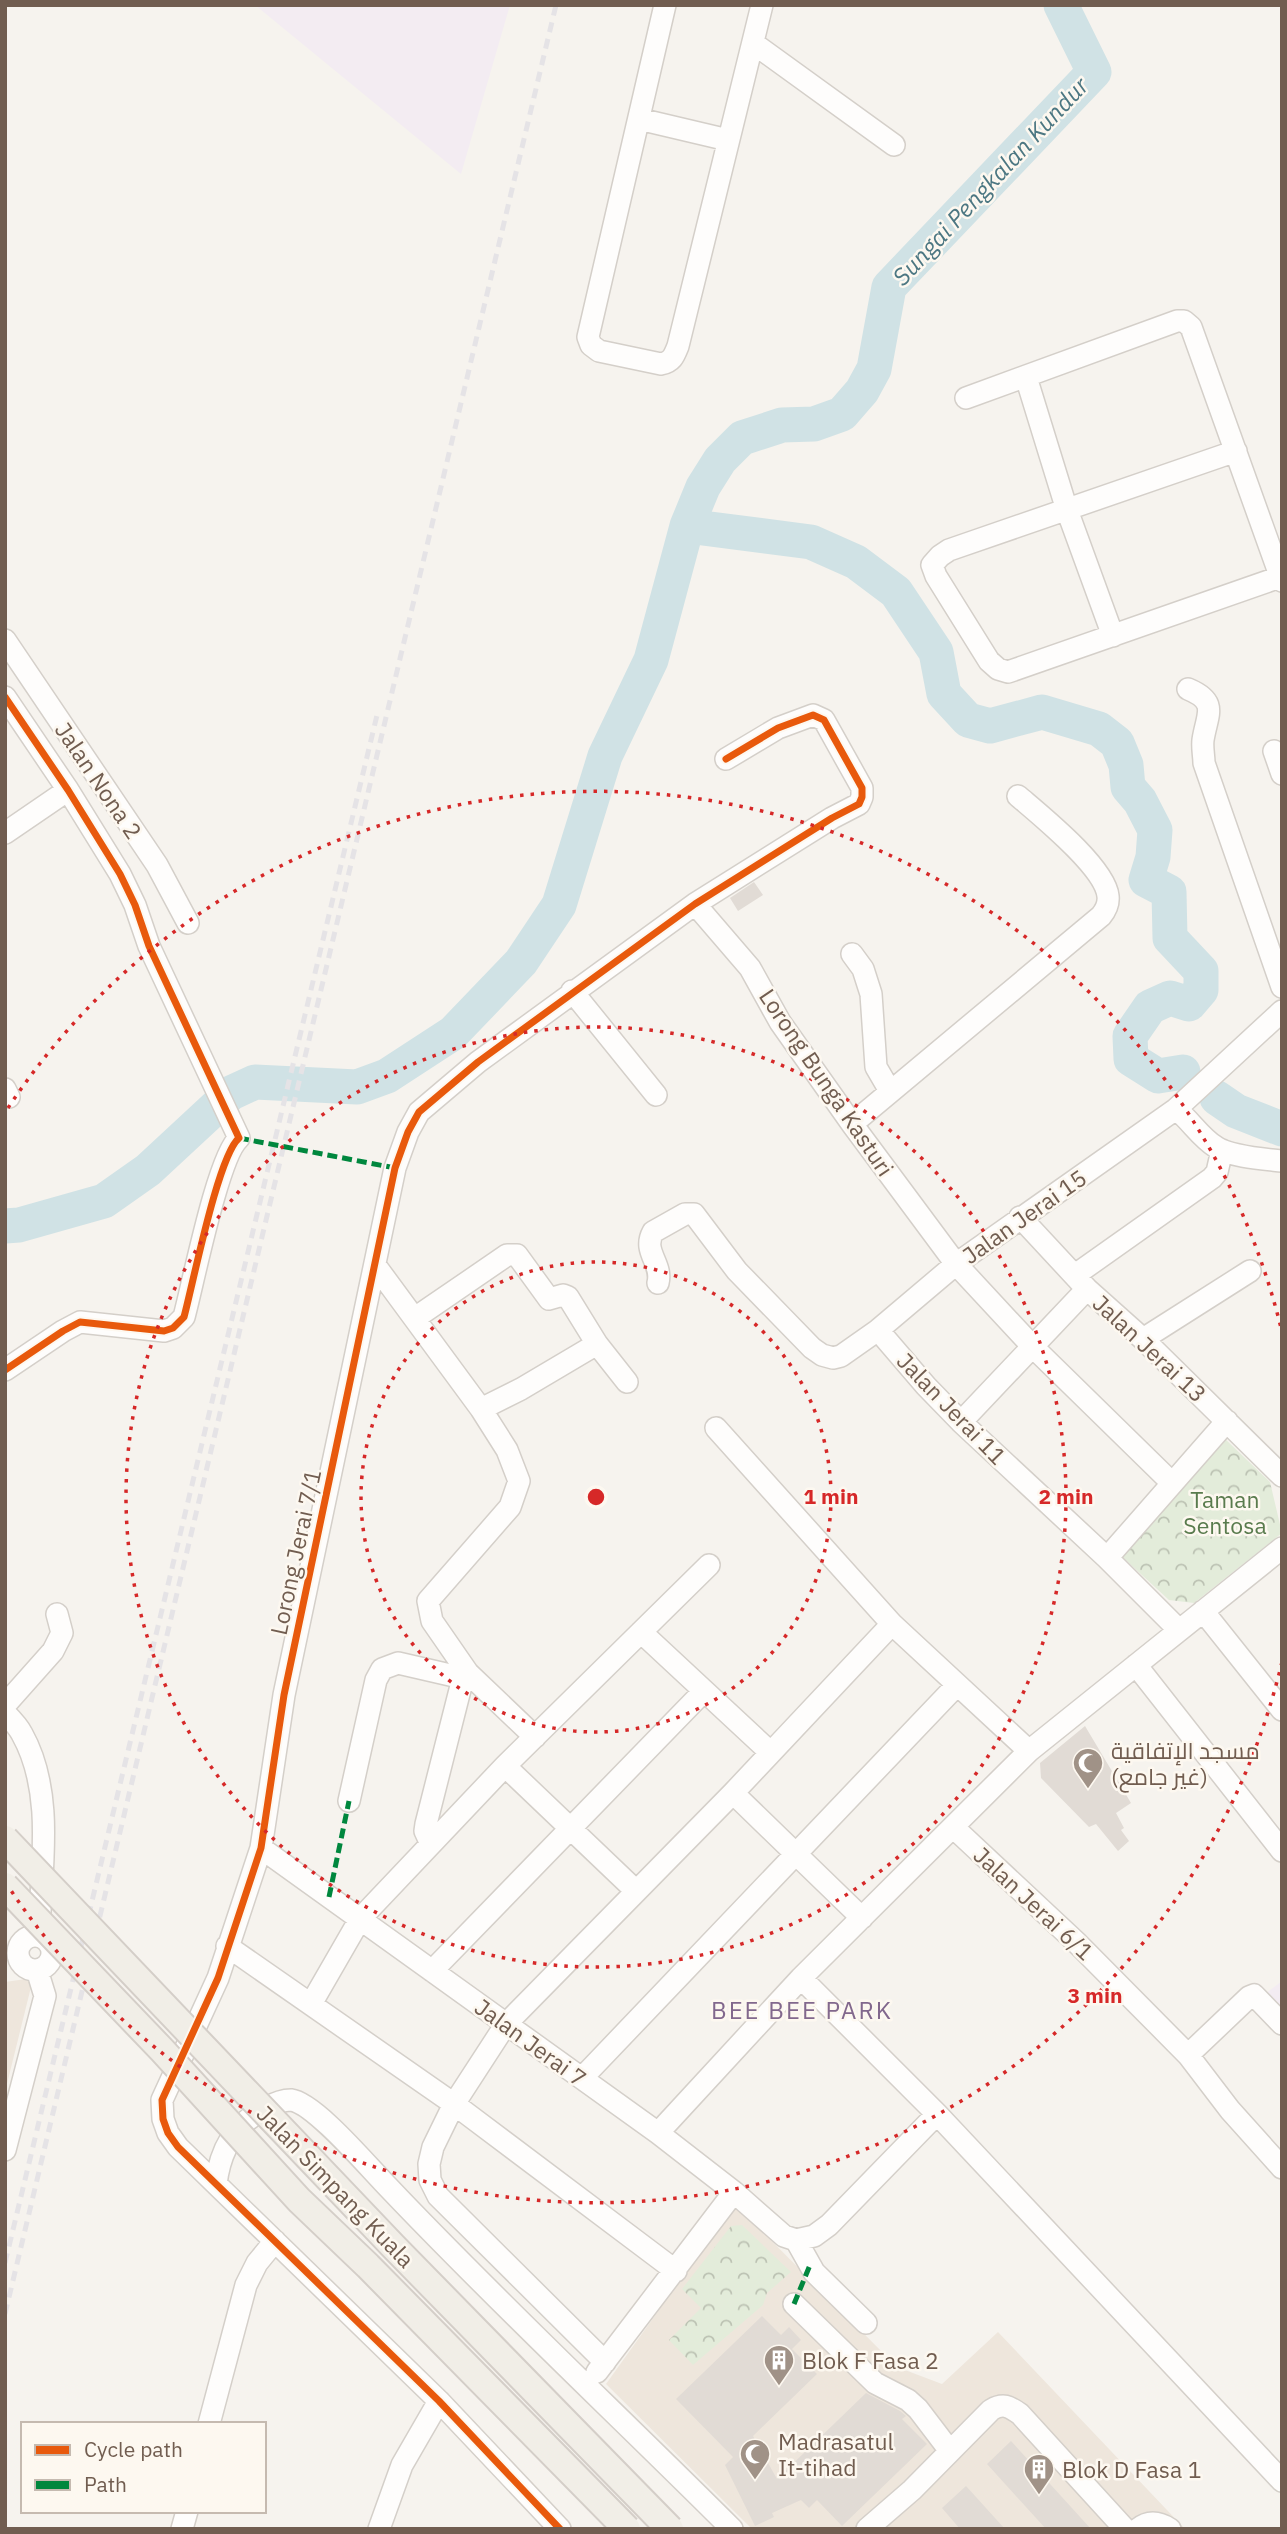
<svg xmlns="http://www.w3.org/2000/svg" width="1287" height="2534" font-family="'IBM Plex Sans',Cairo,sans-serif">
<style>
.residential{fill:#eee6dc}
.education{fill:#f3ecf2}
.park{fill:url(#park-crowns)}
.lines{fill:none;stroke-linecap:round;stroke-linejoin:round}
.river{stroke:#d0e2e5;stroke-width:35}
.building{fill:#e1dbd5}
.minor-casing{stroke:#d4cfc9;stroke-width:24}
.minor{stroke:#fefdfc;stroke-width:21}
.rail{stroke:#e5e3e6;stroke-width:5;stroke-dasharray:10 7;stroke-linecap:butt}
.major-bridge-casing{stroke:#d4cec8;stroke-width:30;stroke-linecap:butt}
.major-bridge{stroke:#f1eee7;stroke-width:26}
.quiet{stroke:#00873e;stroke-width:5;stroke-dasharray:10 5;stroke-linecap:butt}
.cycleway-casing{stroke:#fdf8f0;stroke-width:11}
.cycleway{stroke:#e8590c;stroke-width:7}
.ring{fill:none;stroke:#d62828;stroke-width:3.5;stroke-dasharray:3.5 7}
.labels{text-anchor:middle;dominant-baseline:central;stroke-width:5;stroke-linejoin:round;paint-order:stroke}
.street-label{font-size:23px;fill:#715d50;stroke:#fdf8f0}
.park-label{font-size:23px;fill:#597b4d;stroke:#fdf8f0}
.poi-label{font-size:23px;fill:#715d50;stroke:#fdf8f0;text-anchor:start}
.water-label{font-size:24px;font-style:italic;fill:#4c7782;stroke:#fdf8f0}
.neighbourhood-label{font-size:24px;letter-spacing:2px;fill:#82688d;stroke:#fdf8f0}
.centre{fill:#d62828;stroke:#fdf8f0;stroke-width:3.5}
.ring-label{font-size:21px;text-anchor:middle;font-weight:bold;fill:#d62828;stroke:#fdf8f0;stroke-width:5;stroke-linejoin:round;paint-order:stroke}
</style>
<defs>
<pattern id="park-crowns" width="20" height="18" patternUnits="userSpaceOnUse" patternTransform="scale(1.75)"><rect width="20" height="18" fill="#e3ecda"/><path d="M2 6a3 3 0 1 1 6 0M12 15a3 3 0 1 1 6 0" fill="none" stroke="#bcc2b3"/></pattern>
</defs>
<rect width="100%" height="100%" fill="#f6f3ee"/>
<path class="residential" d="M33 1978V1979L5 2092V1982Z
M735 2204 897 2367 942 2384 998 2332 1185 2529H752L606 2384Z"/>
<path class="education" d="M255 5H510L461 174Z
M1282 1981V2013L1265 1994Z"/>
<path class="park" d="M1223 1437 1270 1482 1282 1533 1194 1603 1169 1600 1118 1553Z
M742 2225 791 2272 767 2293 763 2305 693 2365 669 2340 701 2308 682 2289 731 2226Z"/>
<g class="lines">
<path class="river" d="M687 526 811 542 856 562 896 592 936 652 944 694 968 720 990 726 1042 712 1099 729 1117 743 1126 765 1128 787 1140 801 1155 830 1153 857 1146 880 1169 892 1170 938 1201 971V990L1189 1004 1170 998 1150 1007 1130 1036 1131 1059 1158 1076 1183 1072
M1217 1098 1236 1111 1282 1129
M5 1226 19 1225 104 1201 148 1170 231 1093 255 1082 357 1087 387 1076 453 1033 521 962 559 905 605 756 651 660 687 526 703 487 720 460 742 438 782 425 814 424 842 414 862 391 874 369 889 287 1094 72 1061 5"/>
</g>
<path class="building" d="M754 882 763 895 738 911 730 898Z
M1085 1726 1131 1803 1116 1813 1124 1828 1121 1830 1129 1841 1118 1851 1096 1824 1089 1827 1041 1778 1040 1763Z
M762 2316 781 2335 789 2327 801 2340 792 2349 817 2374 753 2436 777 2479 866 2393 900 2411 906 2416 902 2419 927 2444 842 2526 817 2500 809 2508 801 2500 772 2513 774 2517 755 2526 725 2465 733 2457 676 2399Z
M1011 2441 1091 2529H1046L987 2464Z
M966 2486 1005 2529H960L942 2508Z"/>
<g class="lines">
<g class="minor-casing">
<path id="minor" d="M665 5 588 337 591 345 599 351 661 364C672 362 674 356 678 346L762 5
M753 43 894 145
M639 119 728 140
M1026 377 1067 510 1113 636
M966 398 1177 321H1184L1191 327 1282 581
M1236 451 949 550 940 556 932 565 936 576 989 661 998 669 1008 672 1280 577
M5 640 157 865 188 923
M1188 689C1219 702 1207 714 1203 740 1202 748 1204 756 1204 763L1282 987
M5 697 68 790 120 874 135 905 149 946 239 1138C218 1156 193 1284 184 1317L173 1328 164 1331 80 1322 63 1331 5 1370
M1274 751 1282 774
M5 833 68 790
M695 904 750 968 780 1022 852 1124 956 1264 1033 1347 1172 1483
M852 954 863 969 871 994 876 1067 890 1091
M572 991 656 1095
M5 1089 9 1097
M1176 1109C1191 1121 1200 1137 1216 1147 1231 1157 1264 1159 1282 1161
M852 1124 1101 916C1106 910 1109 904 1108 896 1105 867 1040 815 1018 796
M1020 1217 1087 1289 1143 1339 1282 1476
M375 1265 481 1409 507 1450 519 1481 510 1507 428 1601 432 1621 468 1673 535 1737
M1075 1275 1212 1178 1217 1172 1222 1150
M658 1283C663 1263 642 1252 653 1232L685 1214H694L737 1271 812 1348 822 1355 833 1358 841 1356 878 1330 956 1264 1176 1109 1282 1011
M415 1318 507 1255H517L549 1299 563 1295 568 1297 597 1344 627 1382
M878 1330 926 1386 961 1422 1107 1558 1179 1630
M1143 1339 1250 1271
M481 1409 521 1389 597 1344
M961 1422 1087 1289
M716 1428 892 1624 1029 1751
M1107 1558 1227 1421
M1203 1611 1282 1710
M641 1632 770 1752
M1136 1665 1282 1851
M5 1705 53 1651 62 1633 57 1614
M5 1713C11 1719 18 1726 22 1734 55 1793 41 1868 39 1932
M505 1766 635 1890
M733 1793 862 1918
M349 1801 376 1680 382 1669 398 1663 463 1678
M953 1827 1076 1942 1188 2055 1230 2110 1282 2168
M431 1844 425 1831 426 1824 463 1678 468 1673
M261 1848 658 2133 734 2192 784 2236 796 2240
M18 1953a17 17 0 1 1 34 0a17 17 0 1 1-34 0Z
M227 1946 454 2104 676 2271
M432 1971 704 1691
M801 1978 937 2114 1282 2481
M311 2004 360 1919 505 1766 709 1565
M1188 2055 1249 1997 1254 1995 1282 2024
M582 2078 957 1685
M658 2133 801 1978 1029 1751 1282 1548
M5 2150 45 1996 37 1970
M216 2184C220 2150 235 2123 266 2108 273 2104 282 2100 291 2100 315 2103 370 2169 389 2188 500 2305 618 2415 732 2529
M796 2240 814 2236 829 2225 937 2114
M796 2240 814 2272 866 2323
M794 2304 875 2383 908 2400 918 2409 950 2451
M605 2362 438 2196 430 2180 429 2164 433 2147 454 2104 506 2024 733 1793 892 1624
M597 2372 734 2192
M209 2424 246 2285 257 2263 275 2241
M182 2529 187 2511
M379 2529 402 2465 439 2401
M560 2529 439 2401 178 2147 168 2133 163 2119 162 2100 218 1978 261 1848 284 1695 395 1168 408 1132 419 1112 478 1062 695 904 832 818 859 804 862 797V788L824 720 813 715 778 728 726 759
M867 2529 912 2490 991 2410C1003 2403 1009 2406 1020 2414L1125 2529
M1138 2529C1149 2520 1159 2522 1170 2529"/>
</g>
<use href="#minor" class="minor"/>
<path class="rail" d="M5 2263 378 711
M5 2314 556 5"/>
<g class="major-bridge-casing">
<path id="major-bridge" d="M5 1839 393 2246 670 2529
M5 1886 162 2050 299 2200 368 2266 627 2529"/>
</g>
<use href="#major-bridge" class="major-bridge"/>
<path class="quiet" d="M239 1138 395 1168
M329 1897 349 1801
M794 2304 810 2265"/>
<g class="cycleway-casing">
<path id="cycleway" d="M5 697 68 790 120 874 135 905 149 946 239 1138C218 1156 193 1284 184 1317L173 1328 164 1331 80 1322 63 1331 5 1370
M560 2529 439 2401 178 2147 168 2133 163 2119 162 2100 218 1978 261 1848 284 1695 395 1168 408 1132 419 1112 478 1062 695 904 832 818 859 804 862 797V788L824 720 813 715 778 728 726 759"/>
</g>
<use href="#cycleway" class="cycleway"/>
</g>
<g class="ring">
<circle cx="596" cy="1497" r="235"/>
<circle cx="596" cy="1497" r="470"/>
<path d="M1282 1662A705 705 0 0 1 8 1886M8 1108A705 705 0 0 1 1282 1332"/>
</g>
<defs>
<g id="mosque-pin" transform="scale(1.575)"><path d="M0 17L-7.5 6A9.5 9.5 0 1 1 7.5 6Z" fill="#a09287" stroke="#fdf8f0"/><path d="M3.5-4.9A6 6 0 1 0 3.5 4.9A5 5 0 1 1 3.5-4.9Z" fill="#fff"/></g>
<g id="building-pin" transform="scale(1.575)"><path d="M0 17L-7.5 6A9.5 9.5 0 1 1 7.5 6Z" fill="#a09287" stroke="#fdf8f0"/><path d="M-4-6H4V6H1V3H-1V6H-4ZM-2.5-4.3h1.7v1.8h-1.7ZM.8-4.3h1.7v1.8H.8ZM-2.5-1h1.7V.8h-1.7ZM.8-1h1.7V.8H.8Z" fill="#fff"/></g>
</defs>
<g fill-rule="evenodd">
<use href="#mosque-pin" x="1088" y="1763"/>
<use href="#building-pin" x="779" y="2360"/>
<use href="#mosque-pin" x="755" y="2454"/>
<use href="#building-pin" x="1039" y="2469"/>
</g>
<g class="labels">
<g class="street-label">
<text transform="translate(99 780) rotate(56)">Jalan Nona 2</text>
<text transform="translate(827 1082) rotate(56)">Lorong Bunga Kasturi</text>
<text transform="translate(1024 1216) rotate(-35)">Jalan Jerai 15</text>
<text transform="translate(1150 1348) rotate(43)">Jalan Jerai 13</text>
<text transform="translate(952 1408) rotate(46)">Jalan Jerai 11</text>
<text transform="translate(295 1552) rotate(-78)">Lorong Jerai 7/1</text>
<text transform="translate(1034 1903) rotate(43)">Jalan Jerai 6/1</text>
<text transform="translate(531 2042) rotate(36)">Jalan Jerai 7</text>
<text transform="translate(336 2186) rotate(46)">Jalan Simpang Kuala</text>
</g>
<g class="park-label">
<text x="1225" y="1499">Taman<tspan x="1225" dy="26">Sentosa</tspan></text>
</g>
<g class="poi-label">
<text x="1111" y="1750">مسجد الإتفاقية<tspan x="1111" dy="26">(غير جامع)</tspan></text>
<text x="802" y="2360">Blok F Fasa 2</text>
<text x="778" y="2441">Madrasatul<tspan x="778" dy="26">It-tihad</tspan></text>
<text x="1062" y="2469">Blok D Fasa 1</text>
</g>
<g class="water-label">
<text transform="translate(990 181) rotate(-47)">Sungai Pengkalan Kundur</text>
</g>
<g class="neighbourhood-label">
<text x="802" y="2010">BEE BEE PARK</text>
</g>
</g>
<circle cx="596" cy="1497" r="10" class="centre"/>
<g class="ring-label">
<text x="831" y="1504">1 min</text>
<text x="1066" y="1504">2 min</text>
<text x="1095" y="2003">3 min</text>
</g>
<rect width="1287" height="2534" fill="none" stroke="#715d50" stroke-width="14"/>
<rect x="21" y="2422" width="245" height="91" fill="#fdf8f0" stroke="#c5bab0" stroke-width="2"/>
<rect x="35" y="2445" width="35" height="10" fill="#e8590c" stroke="#c5bab0" stroke-width="2"/>
<text x="84" y="2457" font-size="21" fill="#715d50">Cycle path</text>
<rect x="35" y="2480" width="35" height="10" fill="#00873e" stroke="#c5bab0" stroke-width="2"/>
<text x="84" y="2492" font-size="21" fill="#715d50">Path</text>
</svg>
